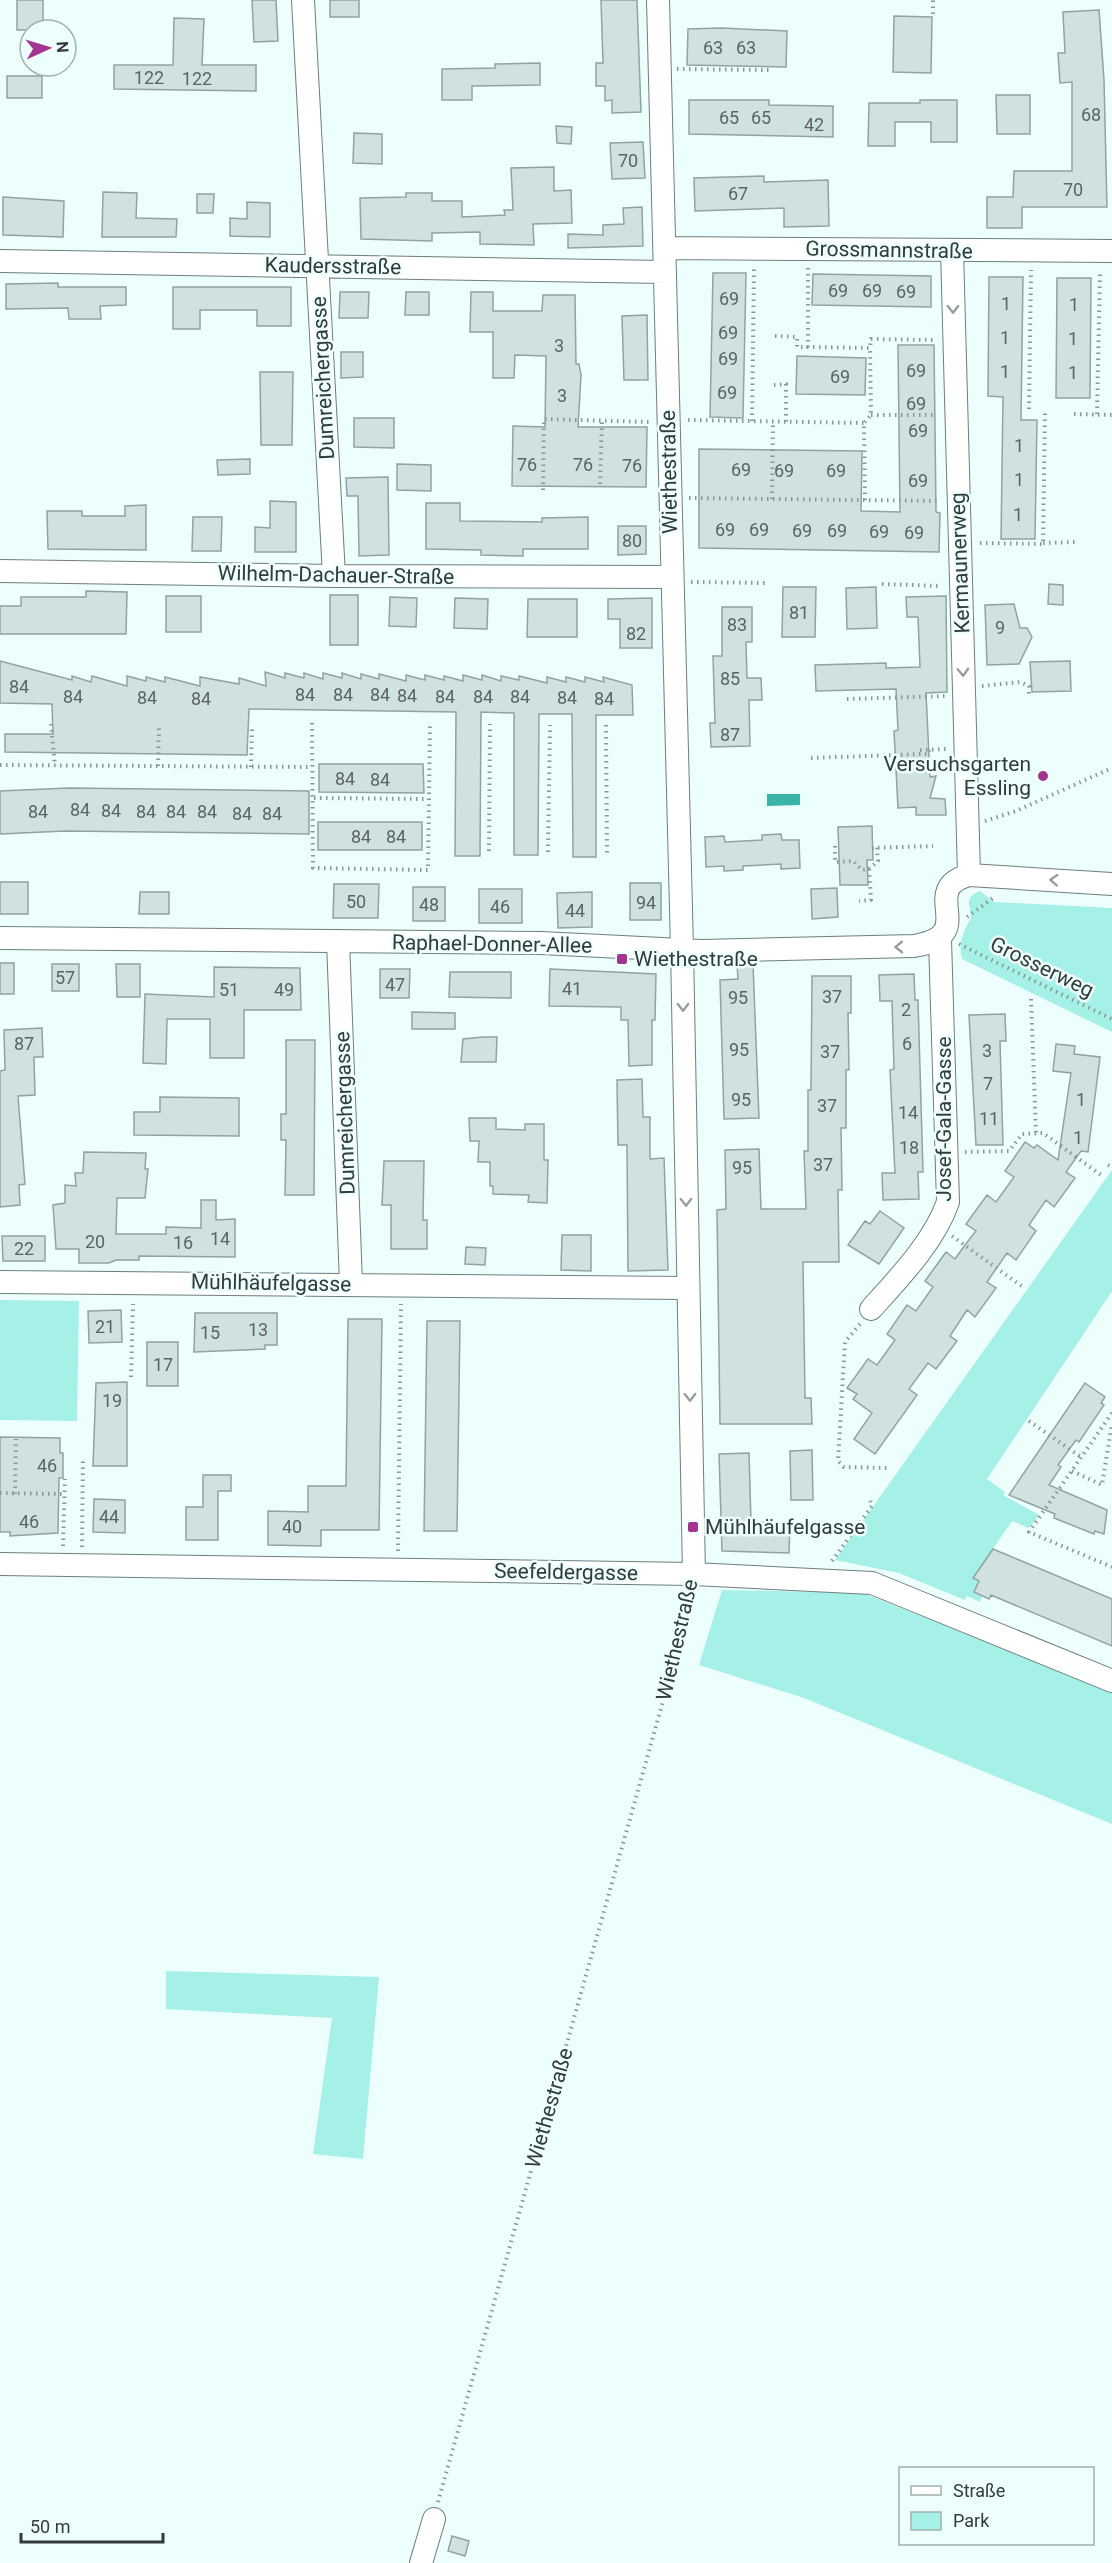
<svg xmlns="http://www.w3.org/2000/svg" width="1112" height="2563" font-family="Roboto,sans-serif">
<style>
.green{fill:#a5f0e7}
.water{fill:#3ab3a8}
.building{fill:#cfe2df;stroke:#91a3a1;stroke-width:1.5}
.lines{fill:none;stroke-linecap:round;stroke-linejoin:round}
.minor-casing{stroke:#6d7e7c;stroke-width:24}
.path{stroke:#8a9795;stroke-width:4;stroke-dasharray:1.5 4.5;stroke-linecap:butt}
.minor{stroke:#fff;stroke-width:22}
.oneway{stroke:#999d9c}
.poi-dot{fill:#a53490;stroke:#ecfffc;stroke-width:2}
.labels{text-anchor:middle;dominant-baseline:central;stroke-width:5;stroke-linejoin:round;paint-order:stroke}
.number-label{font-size:18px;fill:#5a6563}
.street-label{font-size:21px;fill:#333b3a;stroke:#ecfffc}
.poi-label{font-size:21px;fill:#333b3a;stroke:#ecfffc;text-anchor:start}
</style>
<rect width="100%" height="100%" fill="#ecfffc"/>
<path class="green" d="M980 891 994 902 1112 908V1032L962 959C958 945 963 931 971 918 970 904 964 897 980 891Z
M1112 1170V1291L987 1479 1005 1492 1003 1495 1039 1515 1029 1528 1012 1521 973 1578 988 1585 977 1584 974 1592 982 1596 980 1602 967 1596 965 1600 899 1573 835 1560Z
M0 1300 79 1301 77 1421 0 1420Z
M722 1590 863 1593 1112 1692V1824L804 1698 699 1665Z
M166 1971 379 1977 363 2159 313 2154 332 2018 166 2009Z"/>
<path class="water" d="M767 794H800V805L767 806Z"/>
<path class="building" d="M17 0H43V30H17Z
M252 0H276L278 41 254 42Z
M330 0H359V17H330Z
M601 0H637L641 112 612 113V100L605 101V86H596V63H603Z
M1099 10 1104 80 1107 207H1022V228H987V197H1013L1014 171H1072V82L1060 83 1058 53H1065L1063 12Z
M894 16 932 17 931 73 893 72Z
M174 18 204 19 202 65H256V91L114 89V65H173Z
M721 28 787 31 786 67 687 65 688 29Z
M540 63V85L472 86V100H442V69L495 68V64Z
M7 76H42V98H7Z
M996 95H1030V134H997Z
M689 100H769V105L833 106V137L689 134Z
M920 100H957V142H931V122H895V146H868L869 103H920Z
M556 126 572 127 571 144 557 143Z
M354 133 382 134V164L353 163Z
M643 142 645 178 612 179 610 143Z
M554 167V191L571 190 572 223 533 224 534 245 480 244V232L432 233V241L361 239 360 198 406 197V193H432V201H462V217L505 215 504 210H513L511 168Z
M764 176V182L828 180 829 226 784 227V208L695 211 694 178Z
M103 192 137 193 136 218 177 219 176 237H102Z
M197 194H214L213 213H197Z
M3 197 64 201 63 237 3 235Z
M247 202 270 203V237L230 236V218L247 219Z
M642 207 643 246 568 248V234L603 235V225L624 224 623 208Z
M713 273H746L743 418 710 417Z
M813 274 931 276V307L812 305Z
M989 277H1023L1021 420H1037L1035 539H1001L1003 397 988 396Z
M1057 278H1091L1090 398H1056Z
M58 283V287H126V305L100 306 101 319H69L68 308 6 309V284Z
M173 287H291V326H257V310H200V329H173Z
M340 292H369L368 318H339Z
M406 292H429V315H405Z
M471 292H493V311H542L543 295H575L576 364H579L581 375 578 427H647L646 487 512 486 513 426 545 427 546 356 515 355 514 378H493V332H470Z
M647 315 648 380H624L622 316Z
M898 345H934L936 512 940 513 939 552 699 548V449L862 451 861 511 900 512Z
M341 352H363V377L341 378Z
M797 356 866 358 865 395 796 394Z
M260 372H293L292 445H261Z
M354 418H394V448L354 447Z
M250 459V474L218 475 217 460Z
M397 464 431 465V491L397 490Z
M388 477 389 555 359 556 358 496H347L346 478Z
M270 501 296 502V552H255V527L270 528Z
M426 503H460V521L542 522V518L588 517V549H523V556L481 555V550L426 549Z
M146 505V550L48 549 47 511H82V516H125V506Z
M193 517H222L221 551H192Z
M618 526H646V554L618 555Z
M1049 584 1063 585V605L1048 604Z
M783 587H816L815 637H782Z
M876 587 877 628 847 629 846 588Z
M86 591 127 592 126 634H0V606H21V597H86Z
M330 595H358V645H330Z
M166 596H201V632H166Z
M946 596 947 692 926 693 930 777 936 776 930 798 945 799 946 815H916V807L898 808 894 731 898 730 896 689 816 691 815 665 886 663V668L920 667 918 617H907L906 597Z
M390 597 417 598 416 627 389 626Z
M455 598 488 599 487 629 454 628Z
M652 598V648H620V619H608V599Z
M528 599H577V637H527Z
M1014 604 1020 628H1027L1032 637 1019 664 987 665 985 605Z
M722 607H752V642H746L747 678H761L762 700H749L750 746 711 747 710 723H715L713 656H722Z
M0 661 72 680V676L91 682 92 676 127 686V676L146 681V677L165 682V677L200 686V677L239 684V678L266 686 265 672 285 678V673L304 678V673L323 679V673L342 678V673L361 679V674L379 679V674L406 681V675L425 680V675L444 680V676L463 681V675L482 680V675L501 681V676L519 680V676L547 683V677L566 682V677L585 682V677L604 682 603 677 632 685 633 715H596V857H573L572 714H539L538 855H514V713L481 712 480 856H455L456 712 249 709 247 755 5 752V734H53L52 704 0 703Z
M1070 661 1071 691 1032 692 1030 662Z
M319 764H423L424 793 319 792Z
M68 788 309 791V834L65 831 0 834V791Z
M318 822H422V850H318Z
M872 826 873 860H867L868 885H840L838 827Z
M781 834 782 840H799L800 868 781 869V864L743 866V870L724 871V866L706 867 705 837 724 836 725 842 762 840V835Z
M0 882H28V914H0Z
M630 883H661V920H630Z
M334 884H379L378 918H333Z
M413 887H445V921H413Z
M837 888 838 917 812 919 811 889Z
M479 889H522V923H479Z
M140 892H169V914H139Z
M592 892V927L558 928 557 893Z
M0 963H14V994H0Z
M52 964H79V991H52Z
M116 964H140V997H117Z
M753 964 759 1118 724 1119 720 980 738 979 737 965Z
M214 967 300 968 301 1010H244V1058H210V1019H167L166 1064 143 1063 145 994 214 997Z
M380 969H410L409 998H380Z
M550 969 656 974 655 1020H652V1065L629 1066 628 1020H621V1007L549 1006Z
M450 972H511V998L449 997Z
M914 974 915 1000H918L923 1172H918L919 1199 883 1200 882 1173H895L890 1070 894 1069 892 1001H880L879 975Z
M812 976H851V1013H848L849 1070H846V1128H841L842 1190H838L839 1262H803L805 1398H811L812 1424H720L717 1210 726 1209 725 1150 759 1149 761 1209H806L804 1151H808V1090H811Z
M412 1012 455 1013V1029H412Z
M1005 1014 1006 1041H1000L1003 1145H976L969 1015Z
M42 1028 43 1057H34L35 1095 18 1096 25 1184 19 1185 20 1205 0 1207V1071L5 1070 4 1030Z
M483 1037H497L496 1062H461L463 1039Z
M286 1040H315L314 1195H285L286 1140H281V1114H286Z
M1056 1044 1075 1046 1074 1054 1100 1057 1088 1152 1081 1151 1066 1172 1075 1178 1054 1207 1046 1200 1029 1225 1036 1231 1016 1260 1007 1253 987 1282 996 1288 975 1317 967 1310 950 1336 957 1341 936 1369 928 1363 909 1389 917 1395 875 1454 854 1439 872 1413 853 1399 857 1394 847 1388 868 1359 877 1365 895 1340 887 1334 907 1305 916 1311 933 1287 925 1281 946 1252 955 1259 965 1245 976 1231 966 1224 987 1195 996 1202 1014 1177 1005 1171 1025 1142 1034 1148 1037 1145 1058 1160 1071 1073 1053 1071Z
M642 1079 643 1117H650V1159L664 1158 668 1270 628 1271 627 1145H618L617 1080Z
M160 1097 239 1098V1136L134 1135V1112H160Z
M469 1118H496V1129L525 1130V1124H544V1160H548L547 1203 528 1202 529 1195 493 1194V1186H490V1162H478L479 1141H470Z
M84 1152 146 1153 145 1169H148L145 1198H117L116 1234H166V1227L201 1228V1200H216V1220L235 1219V1257L139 1256V1260H116L109 1263H79V1249H56L53 1205 65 1203V1185L76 1186 75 1173H83Z
M384 1161H424L423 1220H427V1249H391V1205H382Z
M880 1211 904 1228 879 1264 848 1245 865 1221 870 1224Z
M562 1235H591V1271L561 1270Z
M2 1236H45V1261H3Z
M466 1247 486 1248 485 1265 465 1264Z
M121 1310 122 1342 89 1343 88 1311Z
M195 1313H277V1345H265V1349L194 1352Z
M348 1319H382L379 1530H321V1546L268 1545V1511L308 1512V1486H346Z
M427 1321H460L457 1531H424Z
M147 1342H178V1386H147Z
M127 1382V1466H93L96 1383Z
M1085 1383 1105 1397 1101 1403 1104 1405 1079 1442 1076 1440 1058 1465 1061 1467 1049 1485 1107 1510 1104 1534 1095 1531 1094 1534 1054 1518 1055 1514 1009 1495Z
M0 1437 60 1438V1453H63V1478H59L58 1533 10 1536V1532H0Z
M812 1450 813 1500H791L790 1451Z
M749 1453 751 1522 790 1523 789 1553 722 1551 719 1454Z
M203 1475H231V1491H218V1540H186V1507H203Z
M94 1499 125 1500V1533L93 1532Z
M993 1549 1112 1599V1646L991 1595 989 1599 974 1592 979 1581 973 1578Z
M452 2536 469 2541 465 2556 448 2551Z"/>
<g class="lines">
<g class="minor-casing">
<path id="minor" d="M303 0 334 576
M658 0 682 949 694 1574
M665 248 1112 251
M952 250 969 875
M0 261 665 272
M0 571 334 576 671 577
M0 938 541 943 702 951 914 946C982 935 916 890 969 875L1112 884
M338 941 351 1284
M0 1282 687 1288
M871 1309C899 1278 934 1242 948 1202L940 940
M0 1564 694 1574 872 1583 1112 1681
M421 2563 434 2519"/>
</g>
<path class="path" d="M933 14V0
M677 69 770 70
M808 268V347L870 348 871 339 936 340
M775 336 797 337V347H808
M774 385 786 384V422
M1029 409 1031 270
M1074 414 1112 415
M1097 414 1100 271
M871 415H936
M688 420 864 423
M752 421 754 267
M600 484 602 421
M543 490 544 419 649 422
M689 498 940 501
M772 499 773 422
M865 500 864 423 871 415 870 348
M980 543 1043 544 1045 410
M1043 543 1075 542
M691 582 768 583
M882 584 941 586
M982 686 1020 682 1029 686V694H1033
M847 699 945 696
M312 723 313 868 428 870 430 723
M51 724 55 766
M606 725 607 854
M920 750 946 749
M811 758 920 754H927L930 750
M0 765 311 767
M158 766 159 726
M251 767 252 728
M314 798 428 799
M985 821 1016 811 1112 768
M835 846V862L853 861 862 870 869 869 871 900 859 901
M872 848 933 846
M489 851 490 724
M548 852 550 725
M869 869 878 861 877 847
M967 917 993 898
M959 944 1112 1019
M1031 999 1036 1133
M965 1152 1009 1151 1022 1134 1043 1133 1101 1175
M1108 1165 1112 1167
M952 1236 1023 1287
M860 1324 845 1342 838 1461 844 1467 890 1468
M131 1377 133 1304
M1112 1413 1029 1532 1112 1567
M1029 1421 1081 1457
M1072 1471 1102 1485 1112 1423
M0 1493 64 1494
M15 1494 16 1439
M63 1546 65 1479
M82 1547 83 1458
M398 1551 401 1304
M832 1561 872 1506 870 1500
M438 2502 683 1630 690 1593"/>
<use href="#minor" class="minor"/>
</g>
<defs><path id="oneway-chevron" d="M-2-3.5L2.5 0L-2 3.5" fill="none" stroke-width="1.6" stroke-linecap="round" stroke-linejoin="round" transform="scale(1.5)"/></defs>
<g class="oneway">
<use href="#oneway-chevron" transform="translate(953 309) rotate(89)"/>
<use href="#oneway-chevron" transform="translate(963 672) rotate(88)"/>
<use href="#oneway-chevron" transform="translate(1054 880) rotate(-177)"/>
<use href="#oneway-chevron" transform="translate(899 947) rotate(179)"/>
<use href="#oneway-chevron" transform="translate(683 1007) rotate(89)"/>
<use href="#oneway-chevron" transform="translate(686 1202) rotate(89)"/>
<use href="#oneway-chevron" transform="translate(690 1397) rotate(89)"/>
</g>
<g class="poi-dot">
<circle cx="1043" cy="776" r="6"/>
<rect x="616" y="953" width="12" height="12" rx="3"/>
<rect x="687" y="1521" width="12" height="12" rx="3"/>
</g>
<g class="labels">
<g class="number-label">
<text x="713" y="47">63</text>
<text x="746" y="47">63</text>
<text x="149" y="77">122</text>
<text x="197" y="78">122</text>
<text x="1091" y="114">68</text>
<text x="729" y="117">65</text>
<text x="761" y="117">65</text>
<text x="814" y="124">42</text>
<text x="628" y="160">70</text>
<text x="1073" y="189">70</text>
<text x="738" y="193">67</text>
<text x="838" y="290">69</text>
<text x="872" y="290">69</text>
<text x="906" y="291">69</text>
<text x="729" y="298">69</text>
<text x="1006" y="303">1</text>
<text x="1074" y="304">1</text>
<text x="728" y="332">69</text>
<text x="1005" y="337">1</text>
<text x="1073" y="338">1</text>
<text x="559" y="345">3</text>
<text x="728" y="358">69</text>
<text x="916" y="370">69</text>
<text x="1005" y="371">1</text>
<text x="1073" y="372">1</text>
<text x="840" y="376">69</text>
<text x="727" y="392">69</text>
<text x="562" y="395">3</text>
<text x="916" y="403">69</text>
<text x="918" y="430">69</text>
<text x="1019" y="445">1</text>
<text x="527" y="464">76</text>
<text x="583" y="464">76</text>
<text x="632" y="465">76</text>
<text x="741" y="469">69</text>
<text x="784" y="470">69</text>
<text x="836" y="470">69</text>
<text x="1019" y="479">1</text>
<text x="918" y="480">69</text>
<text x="1018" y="514">1</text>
<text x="725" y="529">69</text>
<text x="759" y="529">69</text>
<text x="802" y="530">69</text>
<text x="837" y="530">69</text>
<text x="879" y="531">69</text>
<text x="914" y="532">69</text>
<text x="632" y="540">80</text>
<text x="799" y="612">81</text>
<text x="737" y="624">83</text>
<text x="1000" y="627">9</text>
<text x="636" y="633">82</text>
<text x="730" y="678">85</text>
<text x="19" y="686">84</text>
<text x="305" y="694">84</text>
<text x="343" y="694">84</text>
<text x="380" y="694">84</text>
<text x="407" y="695">84</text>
<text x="73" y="696">84</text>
<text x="445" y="696">84</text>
<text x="483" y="696">84</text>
<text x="520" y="696">84</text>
<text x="147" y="697">84</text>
<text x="567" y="697">84</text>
<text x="201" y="698">84</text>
<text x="604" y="698">84</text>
<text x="730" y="734">87</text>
<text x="345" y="778">84</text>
<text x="380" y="779">84</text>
<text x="80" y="809">84</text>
<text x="111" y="810">84</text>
<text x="38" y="811">84</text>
<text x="146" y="811">84</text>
<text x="176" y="811">84</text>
<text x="207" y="811">84</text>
<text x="242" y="813">84</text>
<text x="272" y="813">84</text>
<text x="361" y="836">84</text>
<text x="396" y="836">84</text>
<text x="356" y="901">50</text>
<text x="646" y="902">94</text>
<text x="429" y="904">48</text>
<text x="500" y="906">46</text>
<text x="575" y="910">44</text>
<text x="65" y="977">57</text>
<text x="395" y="984">47</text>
<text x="572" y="988">41</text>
<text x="229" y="989">51</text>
<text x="284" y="989">49</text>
<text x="832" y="996">37</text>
<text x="738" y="997">95</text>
<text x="906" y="1009">2</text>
<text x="24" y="1043">87</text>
<text x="907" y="1043">6</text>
<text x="739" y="1049">95</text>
<text x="987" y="1050">3</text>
<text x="830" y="1051">37</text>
<text x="988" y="1083">7</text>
<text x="741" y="1099">95</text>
<text x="1081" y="1099">1</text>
<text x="827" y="1105">37</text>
<text x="908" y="1112">14</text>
<text x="989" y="1118">11</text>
<text x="1078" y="1137">1</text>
<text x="909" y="1147">18</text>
<text x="823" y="1164">37</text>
<text x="742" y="1167">95</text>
<text x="220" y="1238">14</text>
<text x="95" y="1241">20</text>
<text x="183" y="1242">16</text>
<text x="24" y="1248">22</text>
<text x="105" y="1326">21</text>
<text x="258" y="1329">13</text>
<text x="210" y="1332">15</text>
<text x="163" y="1364">17</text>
<text x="112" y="1400">19</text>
<text x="47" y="1465">46</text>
<text x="109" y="1516">44</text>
<text x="29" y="1521">46</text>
<text x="292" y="1526">40</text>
</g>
<g class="street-label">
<text transform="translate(889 250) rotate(1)">Grossmannstraße</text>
<text transform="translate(333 266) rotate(1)">Kaudersstraße</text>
<text transform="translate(323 378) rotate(-93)">Dumreichergasse</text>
<text transform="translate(669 472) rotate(-91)">Wiethestraße</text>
<text transform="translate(960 563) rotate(-92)">Kermaunerweg</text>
<text transform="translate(336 575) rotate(1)">Wilhelm-Dachauer-Straße</text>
<text transform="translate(492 944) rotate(1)">Raphael-Donner-Allee</text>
<text transform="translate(1042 967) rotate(26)">Grosserweg</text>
<text transform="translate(345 1113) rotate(-92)">Dumreichergasse</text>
<text transform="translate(944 1119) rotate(-90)">Josef-Gala-Gasse</text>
<text transform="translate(271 1283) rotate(1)">Mühlhäufelgasse</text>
<text transform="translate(566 1572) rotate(1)">Seefeldergasse</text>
<text transform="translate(677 1640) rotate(-77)">Wiethestraße</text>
<text transform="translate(549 2108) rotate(-74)">Wiethestraße</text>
</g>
<g class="poi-label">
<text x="1031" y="764" text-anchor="end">Versuchsgarten<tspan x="1031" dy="24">Essling</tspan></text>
<text x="634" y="959">Wiethestraße</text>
<text x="705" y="1527">Mühlhäufelgasse</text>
</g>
</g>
<rect x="899" y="2467" width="195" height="78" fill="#ecfffc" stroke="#a2b1ae" stroke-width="1.5"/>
<rect x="911" y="2486" width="30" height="9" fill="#ffffff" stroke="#a2b1ae" stroke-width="1.5"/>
<text x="953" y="2497" font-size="18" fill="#333b3a">Straße</text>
<rect x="911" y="2512" width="30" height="18" fill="#a5f0e7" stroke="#a2b1ae" stroke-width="1.5"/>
<text x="953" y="2527" font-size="18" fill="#333b3a">Park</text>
<g transform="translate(48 48) rotate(86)"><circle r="28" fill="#ecfffc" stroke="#a2b1ae" stroke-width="1.5"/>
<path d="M0-4.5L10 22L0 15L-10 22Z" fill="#a53490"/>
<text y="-9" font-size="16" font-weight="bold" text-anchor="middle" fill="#333b3a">N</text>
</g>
<path d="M21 2533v9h142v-9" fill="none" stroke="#333b3a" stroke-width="3"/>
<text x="30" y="2533" font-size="18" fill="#333b3a" stroke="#ecfffc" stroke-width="4.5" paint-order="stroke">50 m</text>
</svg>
